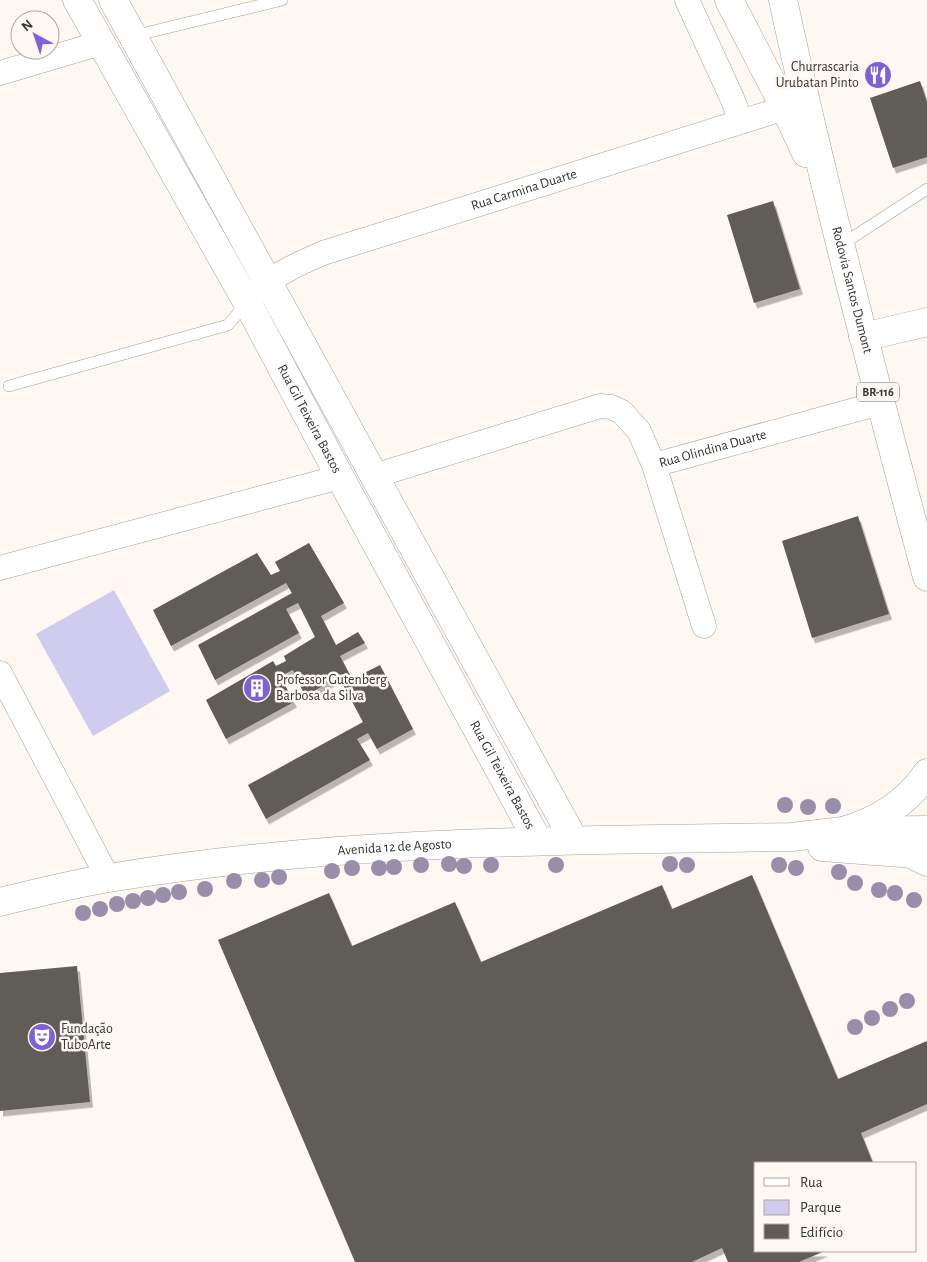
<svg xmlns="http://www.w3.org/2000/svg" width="927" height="1262" font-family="'Alegreya Sans',sans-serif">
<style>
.green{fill:#d0ccf0}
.building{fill:#605b57;filter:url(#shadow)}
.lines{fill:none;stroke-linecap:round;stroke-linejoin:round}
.lane-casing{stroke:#a7a19c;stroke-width:12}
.street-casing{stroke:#a7a19c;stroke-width:25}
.secondary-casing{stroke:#a7a19c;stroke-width:29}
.highway-casing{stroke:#a7a19c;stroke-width:29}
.lane{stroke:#fff;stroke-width:11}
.street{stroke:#fff;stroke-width:24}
.secondary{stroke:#fff;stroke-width:28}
.highway{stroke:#fff;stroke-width:28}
.tree{fill:#988eaa}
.labels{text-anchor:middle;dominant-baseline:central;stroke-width:5;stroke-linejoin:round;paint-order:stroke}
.shield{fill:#fef7f2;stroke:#726e6c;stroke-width:1}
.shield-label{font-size:12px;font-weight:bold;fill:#363432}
.poi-label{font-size:14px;fill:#363432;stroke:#fef7f2;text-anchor:start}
.street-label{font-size:14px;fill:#363432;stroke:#fef7f2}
</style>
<defs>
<filter id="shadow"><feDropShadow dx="3" dy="5.5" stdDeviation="0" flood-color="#0004"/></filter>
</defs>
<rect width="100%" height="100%" fill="#fef7f2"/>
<path class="green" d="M114 590 170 691 93 736 36 634Z"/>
<path class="building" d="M920 81 927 102V157L893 168 870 98Z
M773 201 800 289 754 303 727 215Z
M858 516 889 614 812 638 782 541Z
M309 543 344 603 321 616 336 645 358 632 365 643 340 656 352 679 380 665 413 729 377 749 368 733 357 739 370 760 266 819 248 785 363 722 339 677 305 696 293 670 280 676 294 702 226 739 206 700 273 661 276 666 286 661 284 656 315 637 298 603 286 609 299 633 215 680 198 645 292 593 286 583 171 646 153 610 257 553 271 575 280 571 275 562Z
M752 875 838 1079 927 1041V1104L861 1133 873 1163H756V1251H825L799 1262H728L722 1248 692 1262H355L218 940 329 893 352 946 455 902 481 962 662 885 672 909Z
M77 966 90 1102 0 1111V973Z"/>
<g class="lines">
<g class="lane-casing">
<path id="lane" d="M133 36 282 0
M841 245 927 189
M9 386 228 325 247 302"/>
</g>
<g class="street-casing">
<g id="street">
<path d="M687 0 732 98 741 121"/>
<path d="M0 73 101 43"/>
<path id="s1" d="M255 293C275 274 298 264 323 253L785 108"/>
<path id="s2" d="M654 465 880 403"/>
<path d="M374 476 600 406 611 407 622 412 639 431 654 465 704 626"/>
<path d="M0 568 340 477"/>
<path d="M0 673 108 878"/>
</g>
</g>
<g class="secondary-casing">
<g id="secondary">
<path id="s3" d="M77 0 247 302 340 477 538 841"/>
<path d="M113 0 574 840"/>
<path d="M863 337 927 322"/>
<path d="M822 847 927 855"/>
<path id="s4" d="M0 902C36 893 73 884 109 878 336 840 564 840 792 837L843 831 927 830"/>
</g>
</g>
<g class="highway-casing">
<g id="highway">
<path d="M729 0 785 108 806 153"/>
<path id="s5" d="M783 0C825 194 876 386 927 577"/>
<path d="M843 831C878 821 907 803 927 773"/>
<path d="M911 854 927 862"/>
</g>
</g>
<use href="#lane" class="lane"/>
<use href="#street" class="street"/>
<use href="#secondary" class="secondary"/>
<use href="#highway" class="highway"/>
</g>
<g class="tree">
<circle cx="785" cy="805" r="8"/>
<circle cx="833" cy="806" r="8"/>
<circle cx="808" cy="807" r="8"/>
<circle cx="449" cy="864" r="8"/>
<circle cx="670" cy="864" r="8"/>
<circle cx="421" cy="865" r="8"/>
<circle cx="491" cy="865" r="8"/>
<circle cx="556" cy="865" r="8"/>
<circle cx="687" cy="865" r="8"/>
<circle cx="779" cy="865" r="8"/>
<circle cx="464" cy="866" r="8"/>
<circle cx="394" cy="867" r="8"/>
<circle cx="352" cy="868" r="8"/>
<circle cx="379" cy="868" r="8"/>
<circle cx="796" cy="868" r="8"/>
<circle cx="332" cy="871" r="8"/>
<circle cx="839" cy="872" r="8"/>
<circle cx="279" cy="877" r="8"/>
<circle cx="262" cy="880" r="8"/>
<circle cx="234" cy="881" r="8"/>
<circle cx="855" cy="883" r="8"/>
<circle cx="205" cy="889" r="8"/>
<circle cx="879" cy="890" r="8"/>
<circle cx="179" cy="892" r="8"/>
<circle cx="895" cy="893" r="8"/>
<circle cx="163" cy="895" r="8"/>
<circle cx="148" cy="898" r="8"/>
<circle cx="914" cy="900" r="8"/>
<circle cx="133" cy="901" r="8"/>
<circle cx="117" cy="904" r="8"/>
<circle cx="100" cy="909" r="8"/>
<circle cx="83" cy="913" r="8"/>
<circle cx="907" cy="1001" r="8"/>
<circle cx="890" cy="1009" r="8"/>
<circle cx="872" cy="1018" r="8"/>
<circle cx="855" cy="1027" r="8"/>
</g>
<defs>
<g id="restaurant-disc" transform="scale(1.4375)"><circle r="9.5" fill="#7e60db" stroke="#fef7f2"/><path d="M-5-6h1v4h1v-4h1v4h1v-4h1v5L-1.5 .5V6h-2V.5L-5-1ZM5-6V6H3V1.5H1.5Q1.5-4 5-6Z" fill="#fff"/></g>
<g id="building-disc" transform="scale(1.4375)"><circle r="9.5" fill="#7e60db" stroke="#fef7f2"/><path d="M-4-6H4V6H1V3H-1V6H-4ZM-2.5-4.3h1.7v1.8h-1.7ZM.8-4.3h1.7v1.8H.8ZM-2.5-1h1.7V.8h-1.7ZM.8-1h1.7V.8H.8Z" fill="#fff"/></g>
<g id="theatre-disc" transform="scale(1.4375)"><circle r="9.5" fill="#7e60db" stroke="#fef7f2"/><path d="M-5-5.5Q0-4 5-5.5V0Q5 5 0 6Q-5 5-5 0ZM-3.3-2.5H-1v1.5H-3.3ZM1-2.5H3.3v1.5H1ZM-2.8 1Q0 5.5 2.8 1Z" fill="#fff"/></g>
</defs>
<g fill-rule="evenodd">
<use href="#restaurant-disc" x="878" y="75"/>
<use href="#building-disc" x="257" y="688"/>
<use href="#theatre-disc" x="42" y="1037"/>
</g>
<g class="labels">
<rect class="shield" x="857" y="382.5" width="42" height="19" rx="4"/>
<g class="shield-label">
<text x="878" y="392">BR-116</text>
</g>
<g class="poi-label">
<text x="859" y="67" text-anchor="end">Churrascaria<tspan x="859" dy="16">Urubatan Pinto</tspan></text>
<text x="276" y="680">Professor Gutenberg<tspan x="276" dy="16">Barbosa da Silva</tspan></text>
<text x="61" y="1029">Fundação<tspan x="61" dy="16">TuboArte</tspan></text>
</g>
<g class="street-label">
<text stroke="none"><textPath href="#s1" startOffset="290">Rua Carmina Duarte</textPath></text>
<text stroke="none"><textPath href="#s5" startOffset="298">Rodovia Santos Dumont</textPath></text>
<text stroke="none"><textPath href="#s3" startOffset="479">Rua Gil Teixeira Bastos</textPath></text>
<text stroke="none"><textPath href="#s2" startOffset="61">Rua Olindina Duarte</textPath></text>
<text stroke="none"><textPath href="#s3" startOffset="884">Rua Gil Teixeira Bastos</textPath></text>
<text stroke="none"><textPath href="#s4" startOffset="399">Avenida 12 de Agosto</textPath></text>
</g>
</g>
<rect x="754" y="1162" width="162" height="90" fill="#fef7f2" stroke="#aea9a5"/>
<rect x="764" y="1178" width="25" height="8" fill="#ffffff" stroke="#aea9a5"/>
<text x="800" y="1187" font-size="15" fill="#363432">Rua</text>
<rect x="764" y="1200" width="25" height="15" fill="#d0ccf0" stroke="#aea9a5"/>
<text x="800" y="1212" font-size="15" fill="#363432">Parque</text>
<rect x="764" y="1224" width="25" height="15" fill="#605b57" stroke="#aea9a5"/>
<text x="800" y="1237" font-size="15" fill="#363432">Edifício</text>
<g transform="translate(35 35) rotate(320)"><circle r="24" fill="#fef7f2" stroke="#aea9a5"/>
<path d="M0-4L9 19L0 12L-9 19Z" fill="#7e60db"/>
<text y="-8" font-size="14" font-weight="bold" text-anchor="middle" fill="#363432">N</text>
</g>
</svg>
